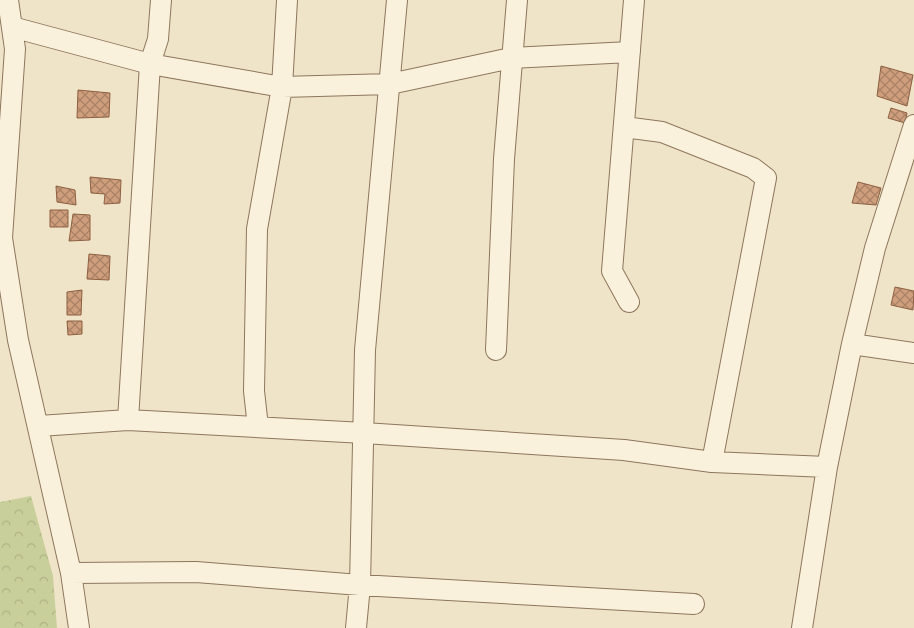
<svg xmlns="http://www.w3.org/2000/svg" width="914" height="628" font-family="Merriweather,serif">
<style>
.forest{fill:url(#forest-crowns)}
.building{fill:url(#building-cross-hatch);stroke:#8d5f41}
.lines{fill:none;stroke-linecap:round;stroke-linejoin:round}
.minor-casing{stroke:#8d765c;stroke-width:22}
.minor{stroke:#faf1dc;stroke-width:20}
</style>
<defs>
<pattern id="forest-crowns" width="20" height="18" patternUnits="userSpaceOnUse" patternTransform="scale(1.25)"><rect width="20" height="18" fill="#c9cf9b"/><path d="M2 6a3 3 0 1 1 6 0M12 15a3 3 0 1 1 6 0" fill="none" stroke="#aeb285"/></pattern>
<pattern id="building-cross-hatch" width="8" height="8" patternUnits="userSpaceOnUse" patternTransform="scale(1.25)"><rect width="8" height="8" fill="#cf9f7d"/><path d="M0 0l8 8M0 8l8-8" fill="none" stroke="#a98266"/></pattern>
</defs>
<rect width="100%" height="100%" fill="#f0e4c8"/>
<path class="forest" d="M31 496 53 576 57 628H0V502Z"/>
<path class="building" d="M881 66 913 75 907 106 877 96Z
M78 90 110 93 109 117 77 118Z
M891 108 907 113 905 123 888 118Z
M90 177 121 180 120 203 104 204 105 194 91 193Z
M858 182 881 188 876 205 852 203Z
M56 186 75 190 76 205 57 202Z
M50 210H68V227H50Z
M73 214 90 215V240L69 241Z
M89 254 110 256 109 280 87 279Z
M895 287 914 291 913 310 891 305Z
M82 290 81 315H67V292Z
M67 321H82V334L68 335Z"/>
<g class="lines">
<g class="minor-casing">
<path id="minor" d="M8 0 15 49 2 238 18 340 71 573 79 628
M12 27 150 64 282 87 390 84 511 58 630 52
M624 127 662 132 753 168 766 178 712 462
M629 302 612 271 634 0
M852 344 914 353
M496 350 504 159 517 0
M128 420 150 64 158 39 161 0
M39 426 128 420 364 433 624 450 712 462 827 467
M258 427 254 391 257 229 282 87 287 0
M71 573 196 572 360 585 694 604
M356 628 360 585 365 350 397 0
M802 628 827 467 852 344 875 248 914 125"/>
</g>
<use href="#minor" class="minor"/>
</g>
</svg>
